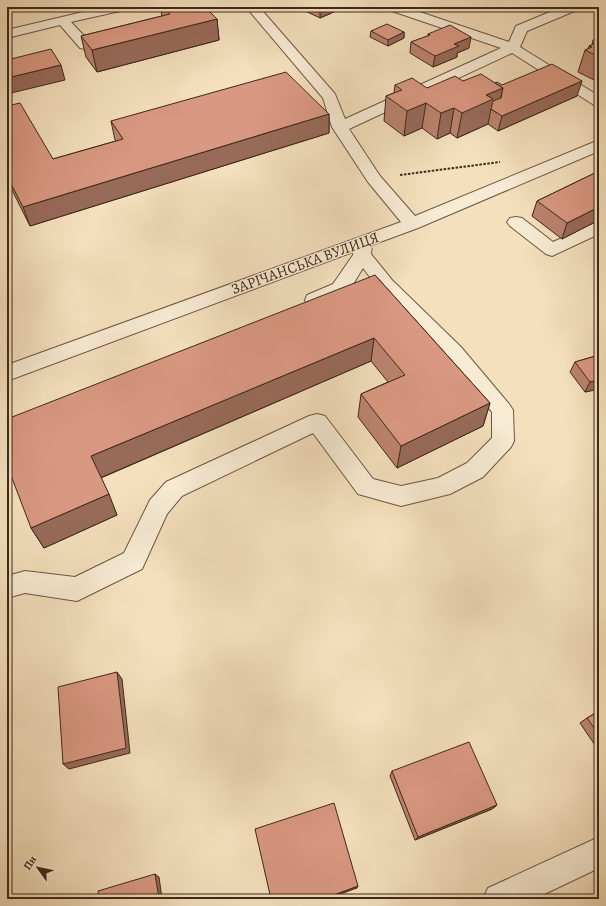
<svg xmlns="http://www.w3.org/2000/svg" width="606" height="906" font-family="Alegreya,serif">
<style>
.lines{fill:none;stroke-linecap:round;stroke-linejoin:round}
.minor-casing{stroke:#6c5642;stroke-width:2}
.path{stroke:#3e2819;stroke-width:2;stroke-dasharray:2.5 1.5;stroke-linecap:butt}
.minor{fill:#f8ebd4;fill-rule:evenodd}
.wall{fill:#bb836f;stroke:#3e2819}
.shaded-wall{fill:#986a5a;stroke:#3e2819}
.building{fill:#d99881;stroke:#3e2819}
.labels{text-anchor:middle;dominant-baseline:central;stroke-width:3;stroke-linejoin:round;paint-order:stroke}
.street-label{font-size:15px;fill:#3e2819;stroke:#f8ebd4}
</style>
<rect width="100%" height="100%" fill="#f4e0bd"/>
<filter id="stains"><feTurbulence type="fractalNoise" baseFrequency=".005" numOctaves="4"/><feColorMatrix values="0 0 0 0 .2 0 0 0 0 .09 0 0 0 0 .02 0 0 0 .5 -.17"/></filter>
<radialGradient id="worn" r=".72"><stop offset=".6" stop-color="#630" stop-opacity="0"/><stop offset="1" stop-color="#630" stop-opacity=".3"/></radialGradient>
<g class="lines">
<g class="minor-casing">
<path id="minor" d="M104 7 122 8 120 11 71 22 88 40 111 35 116 36 118 39 116 42 85 49 80 48 60 25 7 38V30Z
M246 7H259L335 94 345 119 501 48 389 10 387 7H405L509 42 516 26 562 7H579L577 10 527 31 520 47 599 96V106L594 105 512 53 349 129 380 176 415 216 599 140V151L418 228 372 245 371 254 392 280 461 347 509 404 513 410 514 441 511 447 483 477 450 494 401 506 358 494 313 433 182 496 167 514 142 569 77 601 25 593 7 598V576L25 571 75 577 124 553 150 500 166 482 309 416 317 414 325 416 373 479 401 486 438 478 467 463 492 438V412L447 357 378 288 363 268 347 294 314 307 307 305 305 300 307 295 333 284 353 255V252L7 381V365L401 222 368 182 332 127 323 98Z
M516 217 522 218 553 242 599 221V234L552 256 546 254 510 226 507 222 510 218Z
M599 837V868L534 899H483L488 888Z"/>
</g>
<path class="path" d="M400 175 500 162"/>
<use href="#minor" class="minor"/>
</g>
<path class="wall" d="M160 7H205L217 19 219 40 97 72 86 57 81 36 162 16Z
M301 7H345L320 18 301 9Z
M590 7H599V14L595 13 596 10Z
M371 31 404 32V38L388 46 370 37Z
M428 34 469 48 457 53V57L433 67 410 53 411 42 428 36Z
M599 38V80L597 78 594 80 578 72 585 50 588 49 589 46 592 45 593 40Z
M463 81 495 83 502 85 577 96 498 131 488 124 457 138 450 133 437 139 422 128 404 136 384 121 386 96 394 93 395 85 427 88Z
M7 106 53 159 116 141 115 140 111 121 329 114V133L30 226 7 180Z
M599 171V220L562 239 532 216 537 201Z
M375 275 490 403 483 426 397 468 358 417 361 394 388 382 371 361 101 478 117 515 44 548 31 528Z
M599 355V389L585 392 570 372 575 362Z
M599 711V751L580 723 587 718Z
M392 771 497 805 492 809 415 840 390 776Z"/>
<path class="shaded-wall" d="M7 7H24L7 11Z
M322 7H345L320 18V8Z
M217 19 219 40 97 72 92 50Z
M404 32V38L388 46V40Z
M471 37 469 48 457 53V57L433 67 435 56 454 44Z
M599 63V71L597 78 594 80Z
M61 65 65 80 7 94V78Z
M582 81 577 96 498 131 502 116Z
M503 88 497 113 491 109 488 124 457 138 462 113 486 95Z
M426 103 422 128 404 136 407 111Z
M454 108 450 133 437 139 441 113Z
M329 114V133L30 226 23 207Z
M599 207V220L562 239 567 223Z
M374 338 371 361 100 478 91 456Z
M599 380V389L585 392 590 382Z
M490 403 483 426 397 468 401 446Z
M109 494 117 515 44 548 31 528Z
M117 672 122 679 130 753 69 769 63 764Z
M497 805 492 809 415 840 418 837Z
M155 874 159 877 162 899H156Z
M358 886 357 888 327 899H323Z"/>
<path class="building" d="M163 7H205L217 19 92 50 81 36 170 14Z
M387 24 404 32 388 40 371 31Z
M450 25 471 37 454 44 459 46 435 56 411 42 430 35 428 34Z
M599 38V57L585 50 592 47 589 46 597 42 593 40Z
M51 49 61 65 7 78V60Z
M552 64 582 81 502 116 491 109 493 101 501 98 503 88 495 83 497 82 502 85Z
M286 72 329 114 23 207 7 176V106L20 103 53 159 123 139 111 121Z
M481 74 503 88 486 95 493 99 462 113 454 108 441 113 426 103 407 111 386 96 402 90 395 85 412 78 427 88 455 76 463 81Z
M599 171V207L567 223 537 201Z
M375 275 490 403 401 446 361 394 405 375 374 338 91 456 109 494 31 528 7 465V419Z
M599 355V380L590 382 575 362Z
M117 672 126 748 63 764 58 687Z
M599 711V735L587 718Z
M469 742 497 805 418 837 392 771Z
M334 803 358 886 323 899H271L255 829Z
M155 874 159 898 156 899H99L98 891Z"/>
<g class="labels">
<g class="street-label">
<text transform="translate(305 263) rotate(-20)">ЗАРІЧАНСЬКА ВУЛИЦЯ</text>
</g>
</g>
<rect width="606" height="906" fill="none" stroke="#f4e0bd" stroke-width="24"/>
<rect x="8" y="8" width="590" height="890" fill="none" stroke="#3e2819" stroke-width="2"/>
<rect x="12" y="12" width="582" height="882" fill="none" stroke="#3e2819"/>
<g transform="translate(38 868) rotate(303)" stroke="#f8ebd4" stroke-width="3" paint-order="stroke">
<path d="M0-3L7 15L0 10L-7 15Z" fill="#3e2819"/>
<text y="-6" font-size="11" font-weight="bold" text-anchor="middle" fill="#3e2819">Пн</text>
</g>
<rect width="100%" height="100%" filter="url(#stains)"/>
<rect width="100%" height="100%" fill="url(#worn)"/>
</svg>
